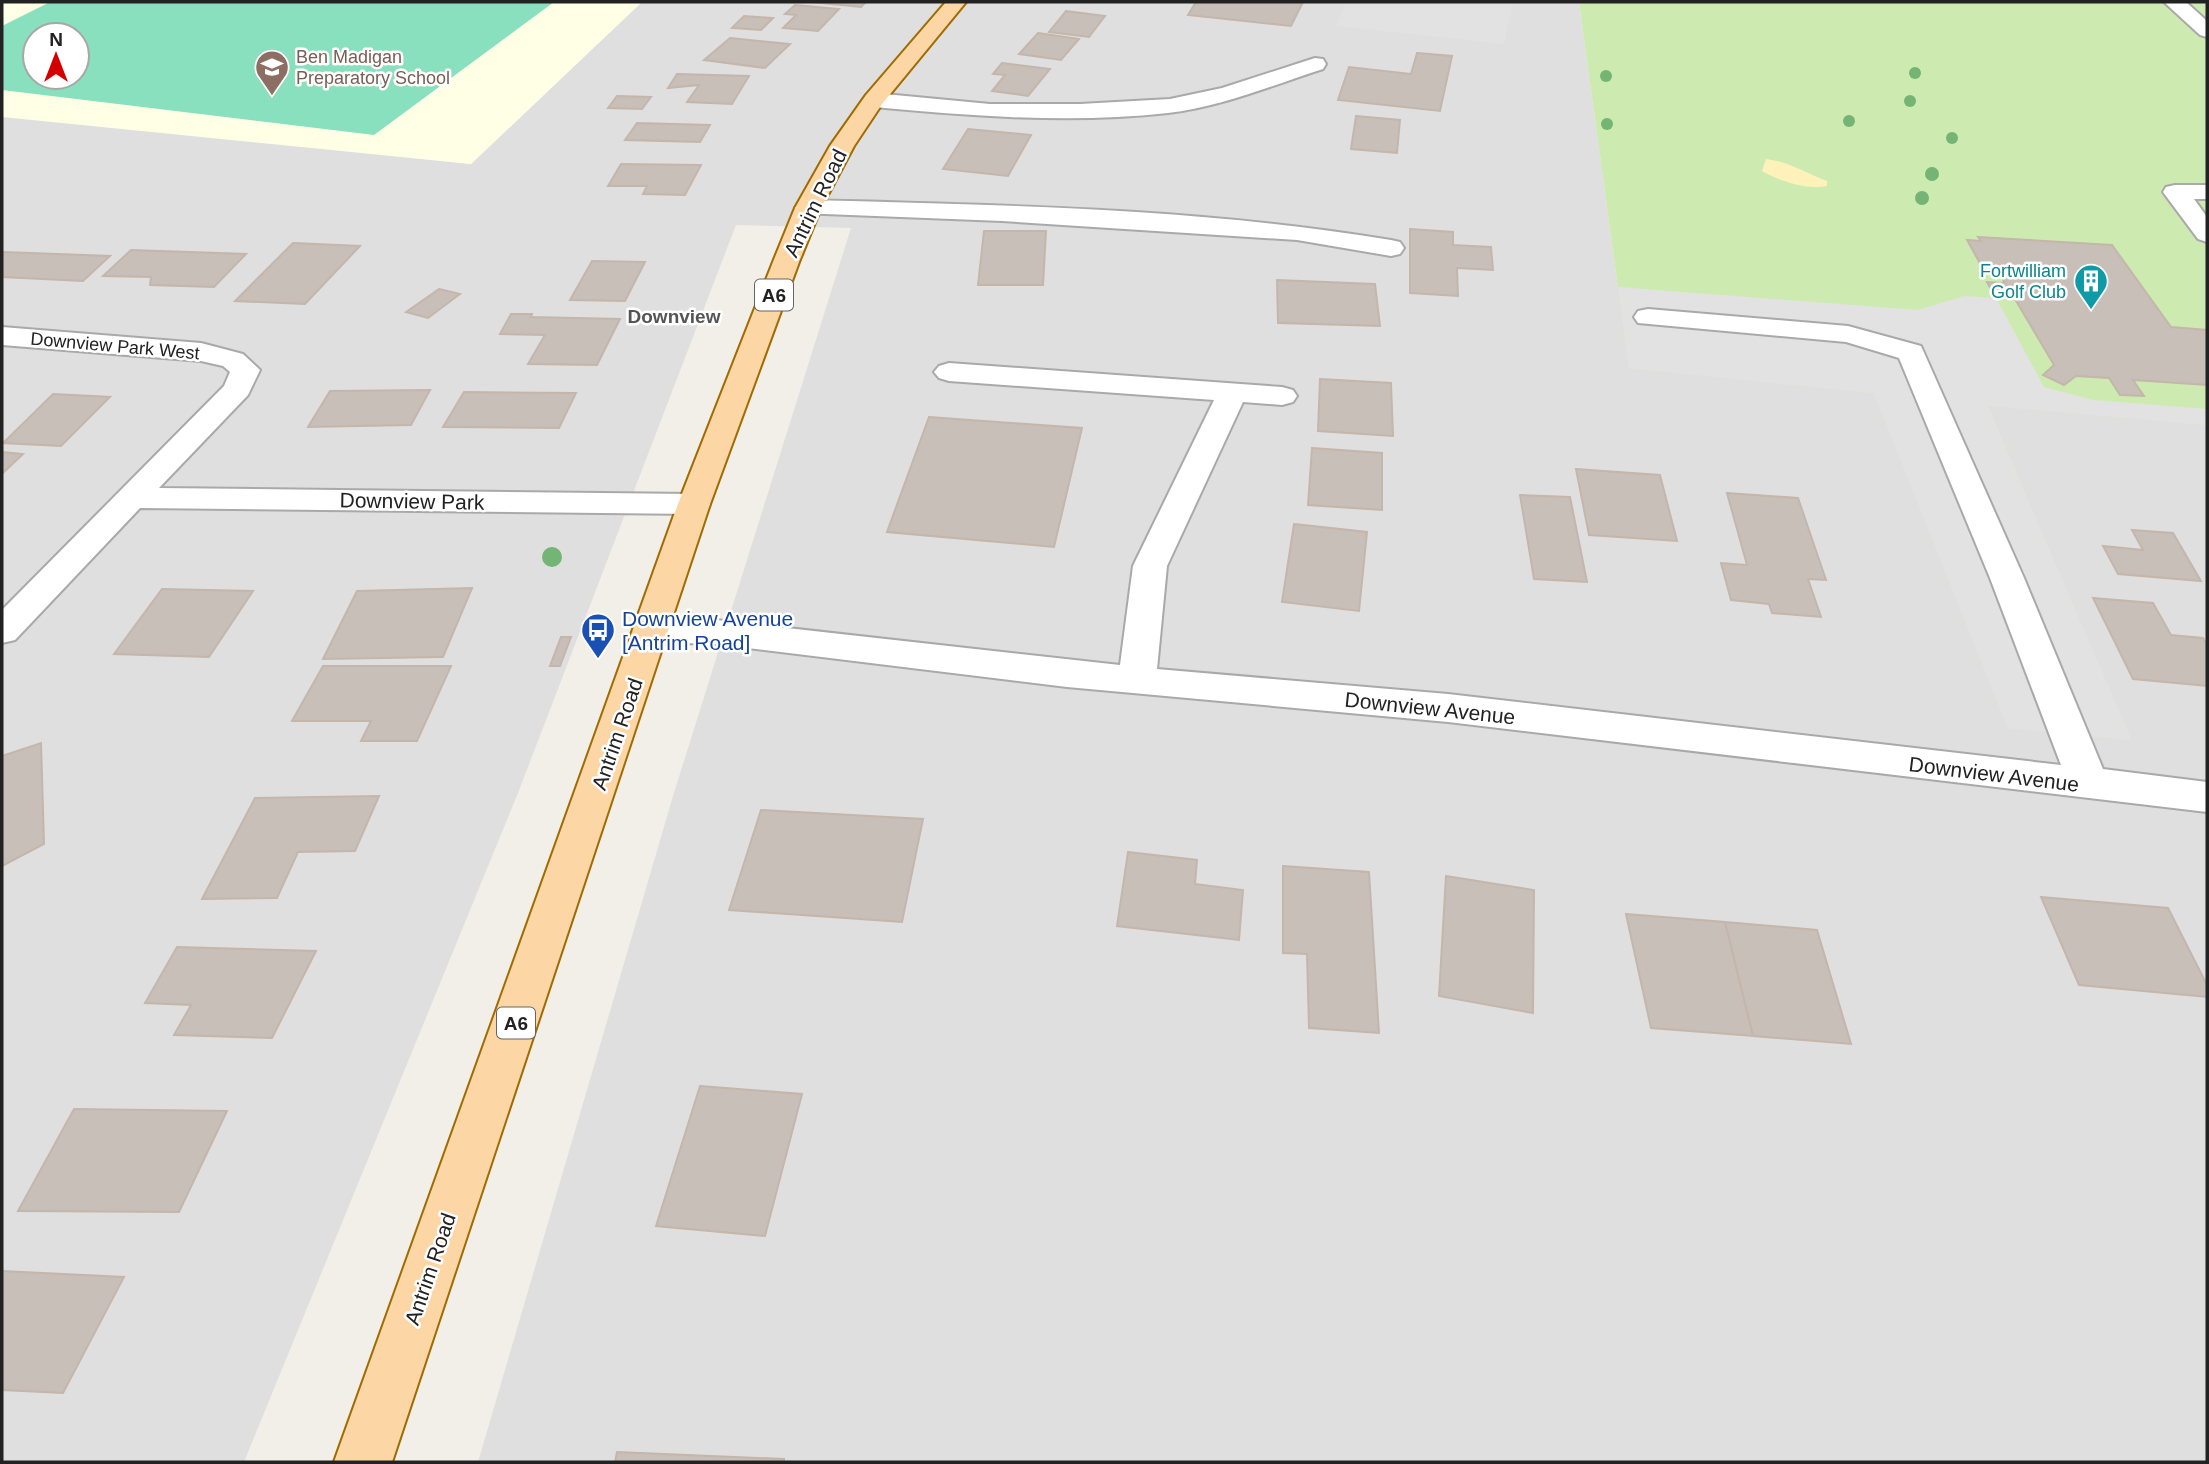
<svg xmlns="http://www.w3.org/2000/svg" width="2209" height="1464" font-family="Helvetica,sans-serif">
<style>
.residential{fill:#e0dfdf}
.education{fill:#ffffe5;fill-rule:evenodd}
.grass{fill:#cdebb0}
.sand{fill:#fff1ba}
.pitch{fill:#88e0be;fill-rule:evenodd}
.parking{fill:#e2e2e2}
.building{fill:#c7bfb8;stroke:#c4b6ab;stroke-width:2}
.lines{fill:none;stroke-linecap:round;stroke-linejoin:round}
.minor-casing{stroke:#a9a9a9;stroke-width:4}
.major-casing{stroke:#a06b00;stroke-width:4}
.minor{fill:#fff;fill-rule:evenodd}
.major{fill:#fcd6a4;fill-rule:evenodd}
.tree{fill:#74b475}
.labels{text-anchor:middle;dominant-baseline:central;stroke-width:5;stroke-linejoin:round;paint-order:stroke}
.far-education-label{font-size:18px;fill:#785e54;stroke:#fff;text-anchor:start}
.far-culture-label{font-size:18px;fill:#0d838f;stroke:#fff;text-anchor:end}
.far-street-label{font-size:18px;fill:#222;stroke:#fff}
.shield{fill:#fff;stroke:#646464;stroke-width:2}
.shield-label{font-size:19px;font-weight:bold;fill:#222}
.far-neighbourhood-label{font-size:19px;font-weight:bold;fill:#555;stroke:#fff}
.street-label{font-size:21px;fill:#222;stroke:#fff}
.transit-label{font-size:21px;fill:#164399;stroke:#fff;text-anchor:start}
</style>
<rect width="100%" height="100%" fill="#f2efe9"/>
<path class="residential" d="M642 2H1579L1629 368 1874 393 2008 728 2131 740 1987 405 2207 425V1462H478L673 796 851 228 736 225 518 793 244 1462H2V115L471 164Z"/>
<path class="education" d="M2 2H642L471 164 2 117ZM35 35H77V77H35Z"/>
<path class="grass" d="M1579 2H2207V425L1987 406 2132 740 2008 728 1874 393 1629 368Z"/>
<path class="sand" d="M1766 159C1790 162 1805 173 1827 181V186C1807 190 1779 181 1762 171Z"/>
<path class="pitch" d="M50 2H554L374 135 2 90V26ZM35 35H77V77H35Z"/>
<path class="parking" d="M1346 2H1513L1504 44 1336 26Z
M1618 287 1918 310 1964 296 1996 298 2044 387 2093 400 2207 409V425L1987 406 2132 740 2008 728 1874 393 1629 368Z"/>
<path class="building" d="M811 2H866L861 7Z
M1196 2H1303L1291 26 1188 15Z
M795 5 839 9 818 31 783 28 796 15 785 14Z
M1066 11 1105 16 1089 37 1049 32Z
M744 16 773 18 761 30 732 28Z
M1038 33 1079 39 1061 60 1019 54Z
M730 38 790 44 765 68 704 60Z
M1417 53 1452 56 1440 111 1338 100 1349 67 1411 74Z
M1002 63 1050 69 1028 96 992 91 1005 75 993 74Z
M677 74 749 76 732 104 687 102 699 85 668 88Z
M617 96 651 97 642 109 608 108Z
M1356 116 1400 120 1397 153 1351 149Z
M637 123 710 125 700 142 625 140Z
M968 129 1031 135 1008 176 943 169Z
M621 164 701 165 685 195 643 194 647 186H608Z
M1410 229 1453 232V245L1491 247 1493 270 1457 268 1458 296 1410 293Z
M984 231H1046L1043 285H978Z
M1978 237 2112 245 2171 327 2207 330V385L2133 380 2144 396 2120 395 2109 378 2076 376 2064 385 2043 375 2054 365 2012 294 1993 293 1987 282 2005 283 1995 266 1981 265 1967 240 1981 241Z
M293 243 360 246 305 304 235 301Z
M131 250 246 254 214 287 150 285 151 277 103 276Z
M2 252H3L110 256 83 281 2 277Z
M592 261 645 262 625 301 570 300Z
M1277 280 1375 284 1380 326 1278 323Z
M439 289 460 294 428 318 406 312Z
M511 314H532L531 317 620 319 597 365 528 364 545 335 500 334Z
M1320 379 1391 383 1393 436 1318 431Z
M430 390 411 425 308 427 330 391Z
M464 392 576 393 559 428 443 427Z
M53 394 110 397 61 446 3 443Z
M929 417 1082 428 1054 547 887 532Z
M1312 448 1382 453V510L1308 505Z
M2 452 23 454 2 474Z
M1576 469 1660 475 1677 541 1589 535Z
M1727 493 1798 498 1826 580 1808 579 1821 617 1772 613 1769 604 1731 600 1721 563 1747 565Z
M1520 495 1570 497 1587 582 1534 579Z
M1294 524 1367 532 1359 611 1282 602Z
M2132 530 2173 533 2201 581 2118 574 2103 546 2143 550Z
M472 588 443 657 323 659 357 591Z
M162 589 253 591 209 657 114 654Z
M2093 598 2153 603 2171 635 2203 638 2207 645V686L2133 679Z
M561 637H571L560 666H550Z
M323 666H451L417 741H361L371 721H292Z
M41 743 44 844 2 866V756Z
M379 796 355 851 298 852 277 898 202 899 255 798Z
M761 810 923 819 902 922 729 910Z
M1128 852 1197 860 1195 884 1243 890 1239 940 1117 926Z
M1283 866 1369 872 1379 1033 1309 1028 1307 954 1283 953Z
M1446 876 1534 890 1533 1013 1439 996Z
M2041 897 2168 908 2207 985V997L2079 985Z
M1626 914 1725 922 1753 1036 1651 1028Z
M1725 922 1817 930 1851 1044 1753 1036Z
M177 947 316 951 272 1038 174 1035 191 1005 145 1003Z
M700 1086 802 1094 765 1236 656 1226Z
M74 1109 227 1111 179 1212 18 1211Z
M2 1271 124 1277 63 1393 2 1390Z
M617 1452 784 1459V1462H615Z"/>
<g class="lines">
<g class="minor-casing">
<path id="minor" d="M2164 2H2186L2207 21V37L2200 35Z
M1315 58 1323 59 1326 64 1323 69C1273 85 1221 107 1168 113 1070 124 972 116 874 107L863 100 874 93 990 104H1080L1170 99 1222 88Z
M2175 185H2207V199H2194L2207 217V242L2198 239 2163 192 2166 187Z
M808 200C1002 205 1199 208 1391 240L1400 242 1404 248 1400 254 1391 256 1297 240 1002 221 799 213 795 208 799 203Z
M1648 309 1848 326 1921 346 2024 578 2103 769 2207 782V812L1448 722 1067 687 707 643 653 644 640 641 635 632 640 623 653 620 707 619 1120 665 1133 566 1214 400 949 381 939 378 934 372 939 366 949 363 1282 387 1293 390 1297 396 1293 402 1282 405 1243 402 1167 566 1157 669 1448 694 2061 765 1990 578 1899 358 1846 342 1638 323 1634 317 1638 311Z
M2 327 201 343 243 354 260 370 248 395 159 488 694 494 706 497 710 504 706 511 694 514 140 508 15 640 2 643V610L224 386 230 372 223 366 201 361 2 345Z"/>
</g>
<g class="major-casing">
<path id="major" d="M946 2H966L882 104 854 146 821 208 799 262 710 504 392 1462H334L678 504 773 262 795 208 830 146 866 95Z"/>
</g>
<use href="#minor" class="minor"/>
<use href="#major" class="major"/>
</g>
<g class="tree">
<circle cx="1915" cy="73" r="6"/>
<circle cx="1606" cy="76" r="6"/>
<circle cx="1910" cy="101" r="6"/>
<circle cx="1849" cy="121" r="6"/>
<circle cx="1607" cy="124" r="6"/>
<circle cx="1952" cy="138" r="6"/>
<circle cx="1932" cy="174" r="7"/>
<circle cx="1922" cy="198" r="7"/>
<circle cx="552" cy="557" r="10"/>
</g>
<defs>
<g id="school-pin" transform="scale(1.75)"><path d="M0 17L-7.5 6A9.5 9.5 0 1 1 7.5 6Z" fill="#8d6e63" stroke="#fff"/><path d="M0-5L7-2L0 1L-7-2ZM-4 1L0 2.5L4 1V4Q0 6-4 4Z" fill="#fff"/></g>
<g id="building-pin" transform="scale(1.75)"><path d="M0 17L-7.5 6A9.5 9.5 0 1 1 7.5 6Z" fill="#0f9aa8" stroke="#fff"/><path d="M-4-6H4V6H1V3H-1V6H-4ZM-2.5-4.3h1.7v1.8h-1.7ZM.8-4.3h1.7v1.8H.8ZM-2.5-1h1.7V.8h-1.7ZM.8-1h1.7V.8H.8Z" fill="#fff"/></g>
<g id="bus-pin" transform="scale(1.75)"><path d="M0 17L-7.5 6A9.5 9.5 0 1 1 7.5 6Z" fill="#1a4fb4" stroke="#fff"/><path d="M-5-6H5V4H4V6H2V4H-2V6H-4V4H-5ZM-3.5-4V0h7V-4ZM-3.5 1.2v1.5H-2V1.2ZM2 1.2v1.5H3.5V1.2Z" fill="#fff"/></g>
</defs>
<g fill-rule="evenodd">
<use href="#school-pin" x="272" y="67"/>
<use href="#building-pin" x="2091" y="281"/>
<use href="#bus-pin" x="598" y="630"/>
</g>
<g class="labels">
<g class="far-education-label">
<text x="296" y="57">Ben Madigan<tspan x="296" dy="21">Preparatory School</tspan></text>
</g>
<g class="far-culture-label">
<text x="2066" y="271">Fortwilliam<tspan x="2066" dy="21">Golf Club</tspan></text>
</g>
<g class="far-street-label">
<text transform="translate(115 346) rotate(5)">Downview Park West</text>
</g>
<g class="shield">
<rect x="755" y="279.5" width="38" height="31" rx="5"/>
<rect x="497" y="1007.5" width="38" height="31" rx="5"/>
</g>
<g class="shield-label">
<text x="774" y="295">A6</text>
<text x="516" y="1023">A6</text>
</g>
<g class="far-neighbourhood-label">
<text x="674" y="316">Downview</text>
</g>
<g class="street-label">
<text transform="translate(815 203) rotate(-64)">Antrim Road</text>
<text transform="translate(412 501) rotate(1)">Downview Park</text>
<text transform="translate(1430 708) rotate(6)">Downview Avenue</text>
<text transform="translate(617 734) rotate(-71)">Antrim Road</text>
<text transform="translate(1994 774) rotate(7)">Downview Avenue</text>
<text transform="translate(430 1269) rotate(-71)">Antrim Road</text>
</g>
<g class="transit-label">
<text x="622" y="618">Downview Avenue<tspan x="622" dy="24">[Antrim Road]</tspan></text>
</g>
</g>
<rect width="2209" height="1464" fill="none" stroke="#222222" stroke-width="7"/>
<g transform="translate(56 56)"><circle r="33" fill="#ffffff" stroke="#a7a7a7" stroke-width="2"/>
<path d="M0-5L12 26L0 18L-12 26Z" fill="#d40000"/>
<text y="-10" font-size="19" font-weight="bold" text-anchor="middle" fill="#222222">N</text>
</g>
</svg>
